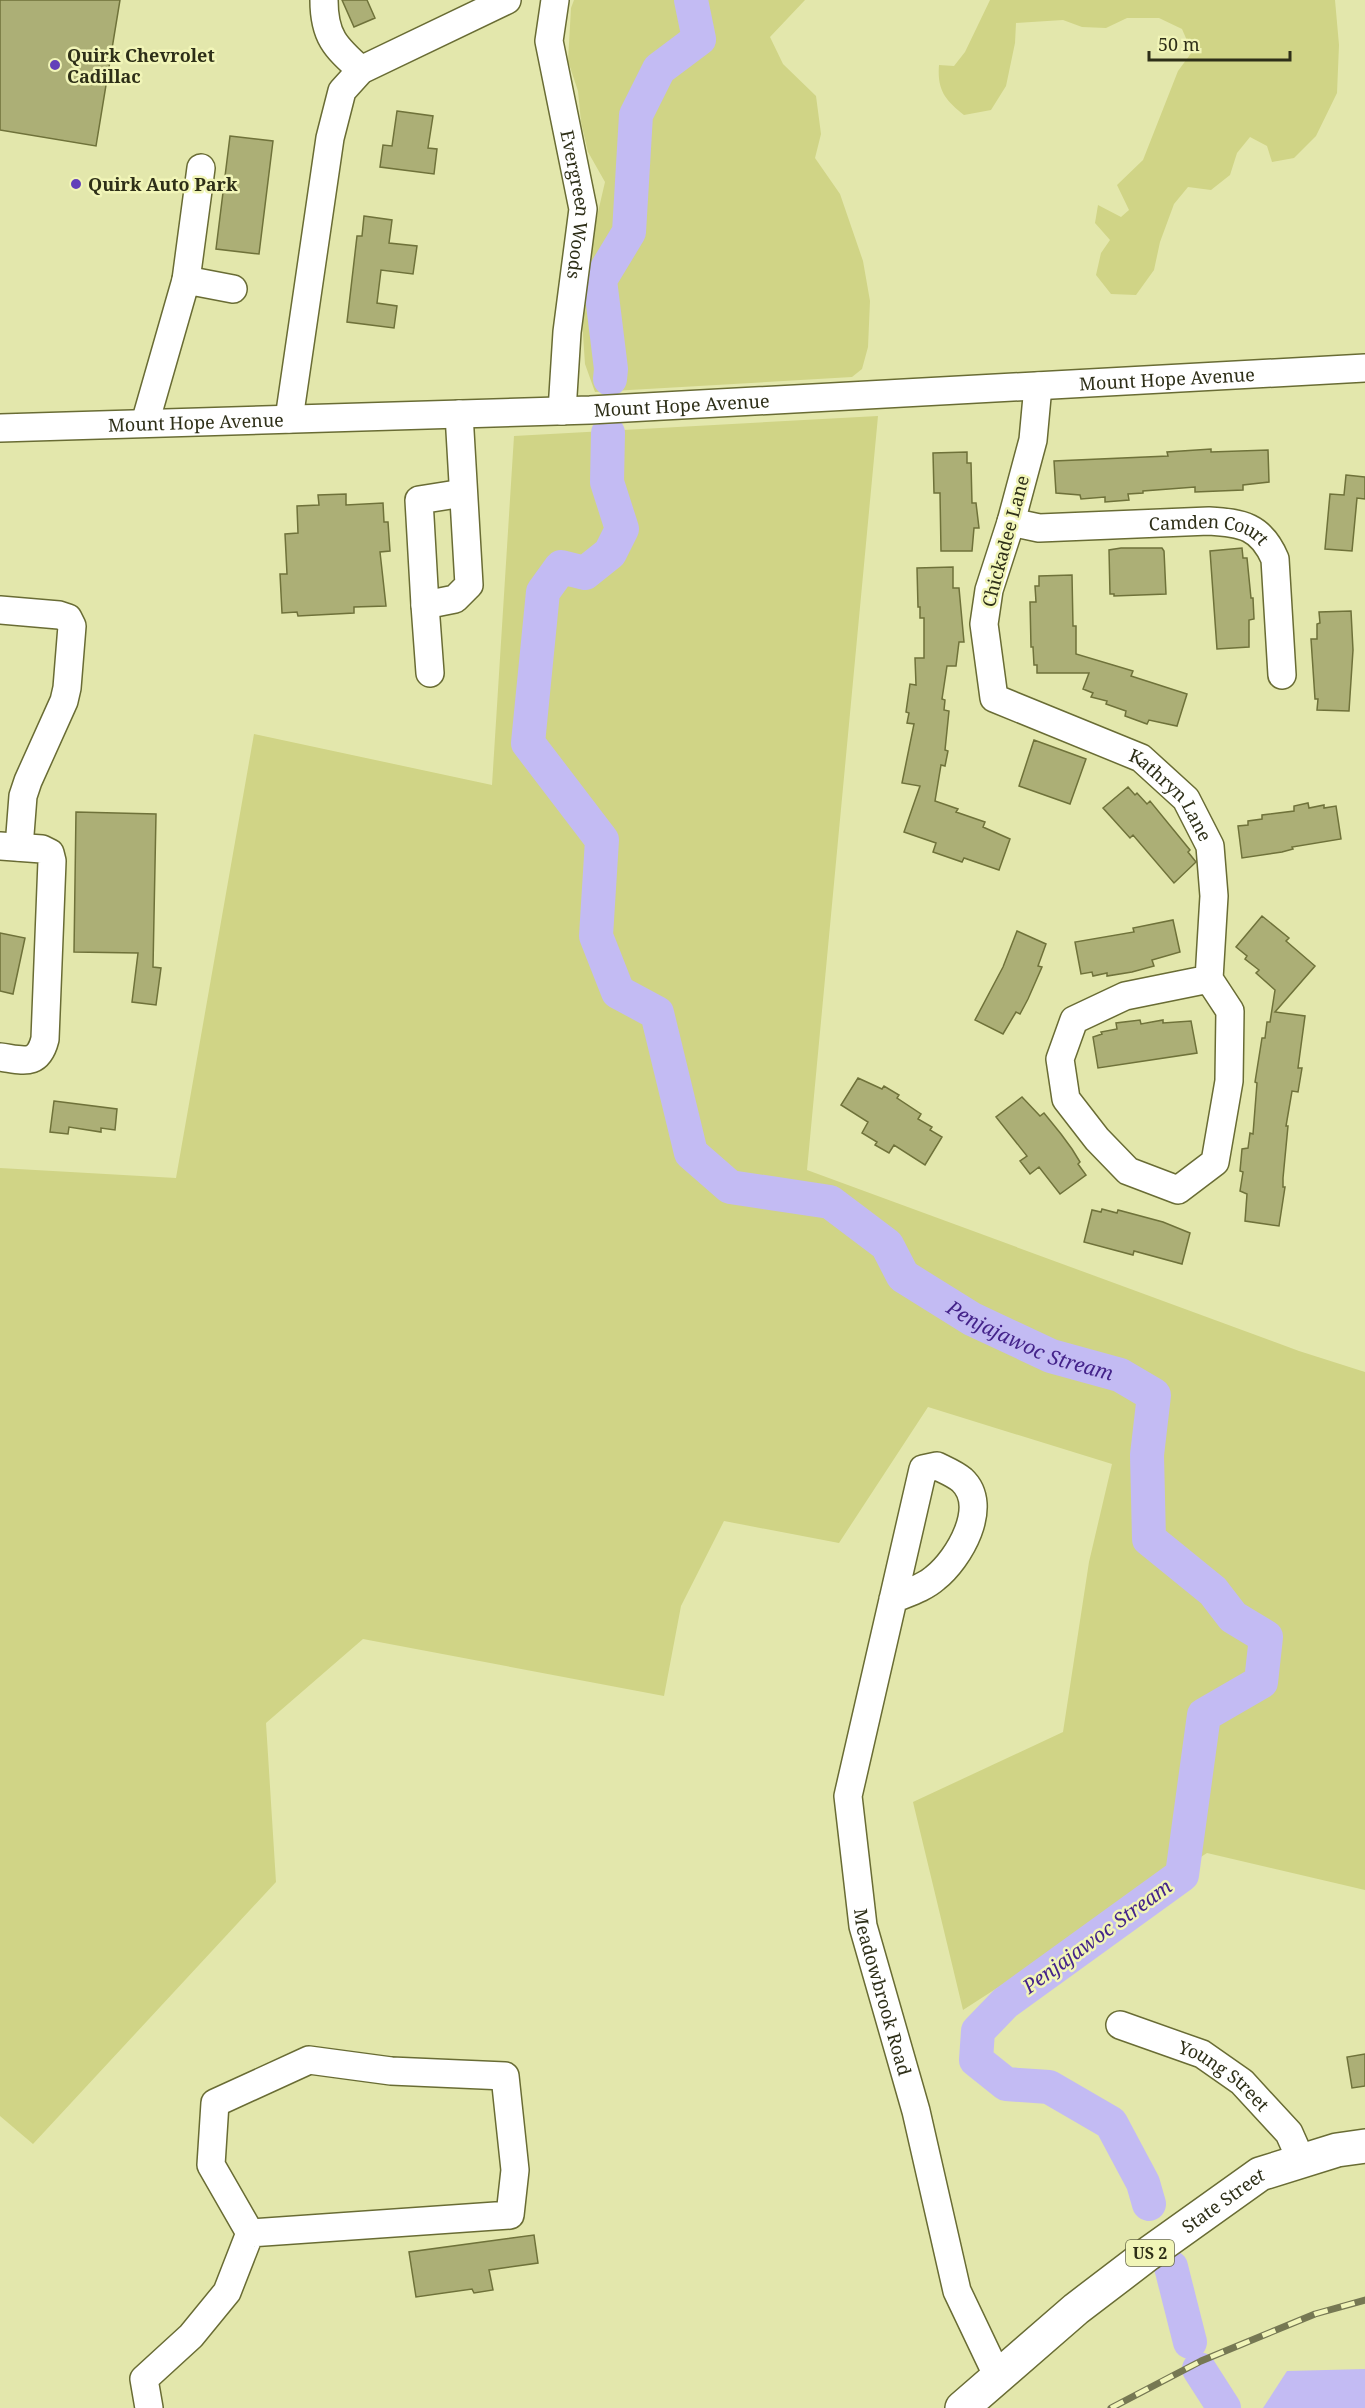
<svg xmlns="http://www.w3.org/2000/svg" width="1365" height="2408" font-family="'Noto Serif',serif">
<style>
.green{fill:#d0d486}
.water{fill:#c3bbf3}
.lines{fill:none;stroke-linecap:round;stroke-linejoin:round}
.river{stroke:#c3bbf3;stroke-width:34}
.building{fill:#acaf76;stroke:#6f723a;stroke-width:1.5}
.minor-casing{stroke:#696c34;stroke-width:30}
.major-casing{stroke:#696c34;stroke-width:36}
.minor{stroke:#fff;stroke-width:27}
.major{stroke:#fff;stroke-width:33}
.rail-casing{stroke:#767853;stroke-width:7}
.rail{stroke:#f1f5b8;stroke-width:4.5;stroke-dasharray:14;stroke-linecap:butt}
.poi-dot{fill:#6240b9;stroke:#f1f5b8;stroke-width:2}
.labels{text-anchor:middle;dominant-baseline:central;stroke-width:5;stroke-linejoin:round;paint-order:stroke}
.shield{fill:#f1f5b8;stroke:#686a48;stroke-width:1.5}
.shield-label{font-size:16px;font-weight:bold;fill:#2e2f18}
.poi-label{font-size:18px;font-weight:bold;fill:#2e2f18;stroke:#f1f5b8;text-anchor:start}
.street-label{font-size:18px;fill:#2e2f18;stroke:#f1f5b8}
.water-label{font-size:20px;font-style:italic;fill:#44238a;stroke:#f1f5b8}
</style>
<rect width="100%" height="100%" fill="#e3e7ac"/>
<path class="green" d="M574 0H805L770 37 783 64 816 96 821 134 815 158 840 194 863 261 870 301 868 347 862 369 852 377 595 392 585 364 582 320 589 251 605 182 588 152 581 122 578 91 568 61 571 8Z
M990 0H1335L1339 45 1337 93 1316 136 1294 158 1272 162 1267 146 1250 137 1237 153 1230 175 1211 190 1188 187 1174 204 1160 242 1154 270 1136 295 1111 294 1096 275 1101 253 1110 240 1095 223 1098 205 1121 217 1129 210 1117 185 1143 160 1178 71 1192 52 1182 29 1159 18H1127L1106 28 1082 27 1063 20 1016 23 1015 43 1006 86 991 110 964 115C945 100 937 90 939 65L954 66 965 52Z
M878 416 807 1170 1299 1351 1365 1372V1890L1207 1853 963 2010 913 1802 1063 1732 1089 1562 1112 1464 928 1407 839 1543 724 1521 681 1606 664 1696 363 1639 266 1723 276 1882 33 2144 0 2116V1168L176 1178 254 734 492 785 514 436Z"/>
<path class="water" d="M1365 2369V2408H1263L1287 2371Z"/>
<g class="lines">
<g class="river">
<path d="M610 379 611 369 600 280 629 232 636 115 659 69 699 39 691 0"/>
<path id="s1" d="M608 433 607 482 622 529 610 553 585 573 561 567 543 592 528 743 602 840 596 936 618 992 657 1013 691 1153 730 1187 830 1202 887 1245 903 1276 972 1319 1051 1356 1120 1375 1154 1395 1147 1455 1149 1539 1213 1591 1233 1617 1266 1637 1261 1682 1204 1715 1182 1875 1005 2003 978 2031 976 2060 1006 2084 1049 2087 1111 2123 1143 2183 1149 2204"/>
<path d="M1171 2267 1190 2342"/>
<path d="M1199 2369 1224 2408"/>
</g>
</g>
<path class="building" d="M0 0H120L96 146 0 130Z
M342 0H367L375 18 354 27Z
M397 111 433 116 428 148 437 149 434 174 380 167 383 145 392 146Z
M230 136 273 141 259 254 216 249Z
M364 216 392 220 389 243 417 246 413 274 381 270 377 303 397 306 394 328 347 322 357 236H362Z
M1211 449V452L1268 450 1269 482 1243 485V490L1195 492V487L1143 491V493L1128 494 1129 500 1105 502V497L1081 499 1080 495 1056 493 1054 461 1168 456 1167 452Z
M967 452V463H971L972 503H976L979 528H974L972 551H941L940 493H934L933 453Z
M1346 475 1365 477V499L1357 498 1352 551 1325 549 1330 494 1344 495Z
M346 494V505L383 503 384 522H388L390 551 380 552 386 606 354 607V613L298 616 297 612 282 613 280 574H287L285 534 298 533 297 506 319 505 318 495Z
M1121 548H1162L1164 551 1166 594 1114 596V594H1110L1109 550Z
M1242 548 1243 558H1247L1251 598H1253L1254 619 1249 620V647L1217 649 1210 551Z
M953 567V588H959L964 642H959L956 666H947L942 699 945 700 944 710 949 711 945 750 948 751 945 766 941 765 935 801 958 809 956 812 985 822 983 827 1010 839 999 870 964 858 962 862 933 852 936 843 904 832 920 786 902 783 914 724 907 723 909 713 906 712 910 684 916 685 915 658H924V618H920V607H918L917 568Z
M1072 575 1073 626H1076V654L1133 671 1131 676 1187 694 1177 726 1149 720 1147 724 1125 716 1126 711 1106 704 1107 701 1091 697 1093 693 1083 689 1089 673H1037V665H1034L1033 647H1031L1030 602H1036L1035 586H1039V576Z
M1351 611 1353 650 1349 711 1317 710 1318 699H1315L1311 639H1317V624L1320 623 1319 612Z
M1034 740 1086 759 1070 804 1019 786Z
M1128 787 1135 795 1137 793 1147 804 1150 801 1190 850 1188 852 1196 862 1174 883 1133 835 1130 838 1103 808Z
M1308 803 1309 808 1324 805V808L1336 806 1341 839 1292 847 1293 849 1282 852 1242 858 1238 826 1248 825V821L1262 819V815L1294 811V806Z
M76 812 156 814 153 967 161 968 156 1005 132 1002 138 953 74 952Z
M1262 916 1289 938 1286 941 1315 966 1275 1012 1305 1016 1298 1068H1302L1298 1092 1292 1091 1286 1126H1288L1283 1178V1187H1285L1279 1226 1245 1221 1247 1194 1240 1191 1243 1172 1240 1171 1242 1149 1248 1148 1250 1133 1253 1134 1257 1083 1255 1082 1262 1038H1265L1267 1022H1270L1275 990 1256 973 1259 970 1245 959 1247 956 1236 947Z
M1173 920 1180 952 1152 960 1154 966 1132 972 1107 976V973L1093 976 1092 972 1081 974 1075 942 1134 932 1133 928Z
M1017 931 1046 944 1038 966 1042 967 1028 999 1020 1014 1016 1012 1003 1034 975 1020 1003 967Z
M0 933 25 938 13 994 0 991Z
M1140 1020 1141 1024 1163 1020V1023L1191 1021 1197 1053 1098 1068 1093 1037 1102 1034 1101 1032 1117 1029 1116 1023Z
M858 1078 882 1089 884 1086 899 1095 897 1098 921 1114 918 1119 932 1127 930 1130 942 1137 925 1165 894 1145 889 1153 875 1145 877 1142 862 1133 868 1122 841 1105Z
M1022 1097 1040 1116 1044 1113 1061 1134 1072 1149 1080 1162 1078 1164 1086 1175 1060 1194 1039 1167 1030 1174 1020 1161 1027 1156 996 1117Z
M54 1101 117 1109 115 1130 101 1128V1132L69 1127 68 1134 50 1132Z
M1102 1209 1117 1213 1118 1210 1163 1222 1190 1233 1182 1264 1134 1251 1133 1255 1084 1242 1092 1210 1101 1212Z
M1365 2054V2086L1352 2088 1347 2057Z
M534 2235 538 2263 489 2270 493 2290 474 2293 472 2289 416 2297 409 2252Z"/>
<g class="lines">
<g class="minor-casing">
<g id="minor">
<path d="M324 0C324 36 335 47 361 70"/>
<path id="s2" d="M555 0 549 41 583 209 567 332 562 411"/>
<path d="M186 280 201 168"/>
<path id="s3" d="M1038 386 1033 440 1011 522 989 590 984 624 994 698 1141 758 1186 799 1210 846 1214 896 1209 979 1230 1011 1229 1081 1215 1162 1178 1190 1128 1171 1097 1139 1066 1099 1060 1059 1074 1020 1125 996 1209 979"/>
<path d="M289 419 330 138 342 91 361 70 507 0"/>
<path d="M145 423 186 280 233 289"/>
<path id="s4" d="M0 428 590 410 1365 368"/>
<path id="s5" d="M1011 522 1039 528 1209 521C1242 523 1261 526 1275 559L1282 675"/>
<path d="M425 605 419 500 463 493"/>
<path d="M0 610 59 615 68 618 72 626 67 688 64 701 28 781 23 796 19 847"/>
<path d="M430 673 425 605 455 599 469 585 459 414"/>
<path d="M0 1057C23 1060 38 1067 45 1039L52 861 50 853 42 849 0 846"/>
<path id="s6" d="M893 1599C907 1593 924 1588 935 1578 959 1559 990 1506 962 1480 955 1474 945 1470 937 1466L923 1469 848 1796 863 1926 916 2111 957 2291 997 2375"/>
<path id="s7" d="M1120 2025 1202 2054 1242 2082 1289 2133 1301 2160"/>
<path d="M149 2408 144 2379 191 2336 227 2292 250 2233 211 2165 215 2103 309 2060 391 2071 505 2076 515 2170 510 2215 250 2233"/>
</g>
</g>
<g class="major-casing">
<g id="major">
<path id="s8" d="M962 2408 1076 2309 1148 2254 1260 2174 1337 2150 1365 2146"/>
</g>
</g>
<use href="#minor" class="minor"/>
<use href="#major" class="major"/>
<g class="rail-casing">
<path id="rail" d="M1111 2408 1201 2361 1315 2314 1365 2300"/>
</g>
<use href="#rail" class="rail"/>
</g>
<g class="poi-dot">
<circle cx="55" cy="65" r="6"/>
<circle cx="76" cy="184" r="6"/>
</g>
<g class="labels">
<rect class="shield" x="1126" y="2240" width="48" height="26" rx="4.5"/>
<g class="shield-label">
<text x="1150" y="2253">US 2</text>
</g>
<g class="poi-label">
<text x="67" y="55">Quirk Chevrolet<tspan x="67" dy="21">Cadillac</tspan></text>
<text x="88" y="184">Quirk Auto Park</text>
</g>
<g class="street-label">
<text stroke="none"><textPath href="#s2" startOffset="208">Evergreen Woods</textPath></text>
<text stroke="none"><textPath href="#s4" startOffset="1168">Mount Hope Avenue</textPath></text>
<text stroke="none"><textPath href="#s4" startOffset="682">Mount Hope Avenue</textPath></text>
<text stroke="none"><textPath href="#s4" startOffset="196">Mount Hope Avenue</textPath></text>
<text stroke="none"><textPath href="#s5" startOffset="200">Camden Court</textPath></text>
<text transform="translate(1005 541) rotate(-75)">Chickadee Lane</text>
<text stroke="none"><textPath href="#s3" startOffset="526">Kathryn Lane</textPath></text>
<text stroke="none"><textPath href="#s6" startOffset="738">Meadowbrook Road</textPath></text>
<text stroke="none"><textPath href="#s7" startOffset="117">Young Street</textPath></text>
<text stroke="none"><textPath href="#s8" startOffset="334">State Street</textPath></text>
</g>
<g class="water-label">
<text stroke="none"><textPath href="#s1" startOffset="1234">Penjajawoc Stream</textPath></text>
<text transform="translate(1097 1936) rotate(-36)">Penjajawoc Stream</text>
</g>
</g>
<path d="M1149 51v9h141v-9" fill="none" stroke="#2e2f18" stroke-width="3"/>
<text x="1158" y="51" font-size="18" fill="#2e2f18" stroke="#f1f5b8" stroke-width="4.5" paint-order="stroke">50 m</text>
</svg>
